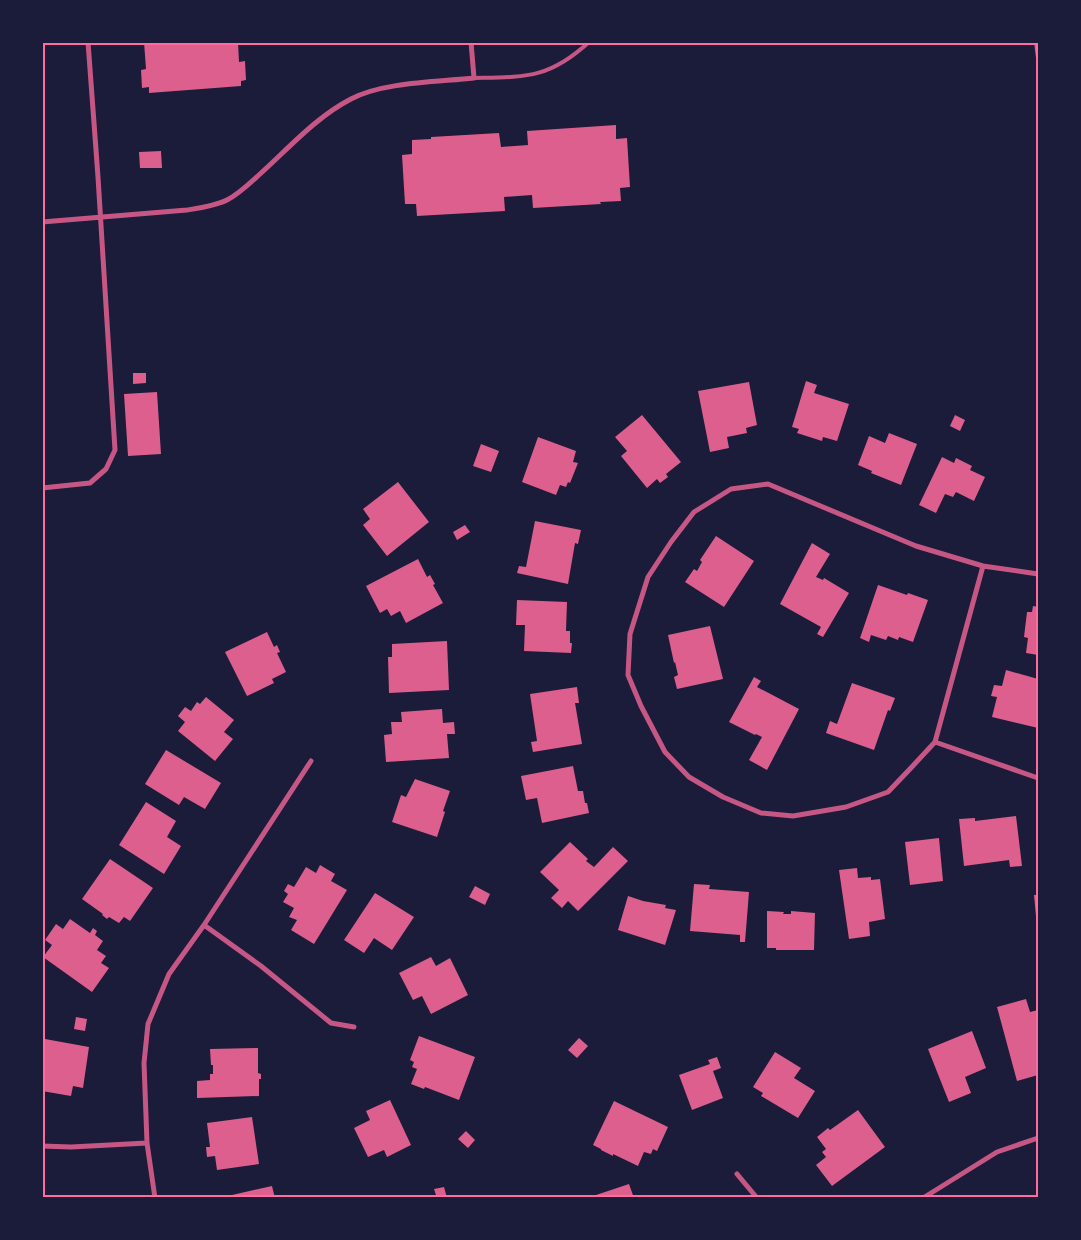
<svg xmlns="http://www.w3.org/2000/svg" width="1081" height="1240" font-family="'Roboto Condensed',sans-serif">
<style>
.building{fill:#dd5f8e}
.lines{fill:none;stroke-linecap:round;stroke-linejoin:round}
.service{stroke:#c65784;stroke-width:4}
.minor{stroke:#c65784;stroke-width:5}
.neatline{fill:none;stroke:#ff6b9d;stroke-width:2}
</style>
<rect width="100%" height="100%" fill="#1b1b3a"/>
<path class="building" d="M144 42H238L239 62 245 61 246 80 241 81V86L149 93V87L142 88 141 70 146 69Z
M1034 42H1038V66H1037Z
M616 125V139L627 138 630 187 620 188 621 201 600 202 601 204 533 208 532 195 504 197 505 211 417 216 416 204H405L402 155 412 154V140L431 139V137L499 133 501 147 528 145 527 131Z
M161 151 162 168H140L139 152Z
M133 373H146V383L133 384Z
M806 381 817 385 814 393 849 404 837 441 823 437 822 441 797 433 799 429 792 427Z
M749 382 757 425 746 428 747 433 727 437 729 448 710 452 698 391Z
M157 392 161 454 128 456 124 394Z
M642 415 681 462 666 474 668 477 660 483 657 479 647 488 621 456 627 451 615 437Z
M955 415 965 420 960 431 950 426Z
M889 433 917 444 901 485 871 473 872 471 858 465 869 436 885 443Z
M538 437 576 451 573 462 578 463 570 483 568 482 566 487 560 485 556 495 522 482Z
M481 444 499 451 491 472 473 466Z
M942 457 954 463 956 458 972 466 970 470 985 477 974 501 956 492 953 497 945 494 936 513 919 505Z
M398 482 429 522 387 556 363 525 370 519 363 509Z
M535 521 581 530 578 544 575 543 568 584 517 573 519 566 526 567Z
M465 525 470 532 457 540 453 532Z
M716 536 754 561 724 607 685 582 694 569 697 571 702 562 700 560Z
M812 543 830 554 816 577 823 580 824 578 849 593 823 637 817 634 821 627 780 604Z
M418 559 427 577 430 575 435 584 433 585 443 603 406 623 400 611 391 616 387 609 380 613 366 586Z
M878 585 907 595 908 593 928 600 913 642 899 637 898 640 888 636 886 640 871 635 869 642 860 638Z
M517 600 567 602 566 631H570V643H572L571 653 524 651 525 625H516Z
M1033 606 1038 607V655L1026 653 1028 638 1024 637 1027 612H1032Z
M710 626 723 679 677 689 674 677 678 675 675 662 674 663 668 635Z
M267 632 274 647 277 645 280 652 277 653 286 672 272 679 274 683 247 696 225 652Z
M447 641 449 690 389 693 388 657H392V644Z
M1006 670 1038 679V728L992 717 997 697 991 696 994 685 1002 686Z
M754 677 761 681 757 687 799 709 767 770 749 760 762 737 756 734 755 735 729 722Z
M852 683 895 698 890 711 888 710 874 750 826 733 830 721 837 724Z
M577 687 579 703H575L582 744 533 752 531 742 537 741 530 694Z
M206 697 234 720 224 732 233 739 215 761 178 731 185 722 178 716 185 707 191 711 197 702 200 704Z
M442 709 443 723 454 722 455 734H447L449 758 386 762 384 735 392 734 391 722H402L401 712Z
M166 750 221 783 205 809 184 797 179 805 145 784Z
M573 766 578 791H583L585 803H587L589 813 542 823 537 798 526 800 521 776Z
M415 779 450 791 443 811 445 812 437 837 392 822 401 795 406 797Z
M146 802 176 821 167 837 181 846 164 874 119 845Z
M1016 816 1022 866 1010 867 1009 860 964 866 959 819 975 818V821Z
M939 838 943 881 910 885 905 842Z
M570 842 588 859 586 861 594 867 613 847 628 861 578 911 568 901 562 908 551 898 559 890 540 872Z
M110 859 153 888 130 921 124 917 119 923 109 917 107 919 102 915 103 914 82 899Z
M320 865 335 874 331 881 347 890 314 944 291 930 297 920 289 917 294 908 283 902 288 894 284 891 288 884 294 887 306 867 316 873Z
M857 868 858 878 871 877V880L880 879 885 919 869 922 870 936 849 939 839 870Z
M694 884 710 885 709 889 749 892 745 942H740V935L690 931Z
M475 886 490 894 485 905 469 897Z
M375 893 414 917 392 950 374 938 364 953 344 940Z
M1034 895H1038V927H1037Z
M628 896 643 901 666 905 665 908 676 910 665 945 618 930Z
M767 911 784 912 783 914H791V911L815 913 814 950H776V948H767Z
M70 919 90 933 93 928 97 931 95 935 103 941 97 950 106 956 101 963 109 968 92 992 43 957 52 945 45 940 56 924 63 929Z
M431 957 436 966 450 958 468 995 431 1014 422 996 413 1000 399 973Z
M1026 999 1030 1012 1038 1010V1075L1017 1081 997 1007Z
M76 1017 87 1019 85 1031 74 1029Z
M972 1031 986 1068 965 1077 971 1093 949 1102 928 1049Z
M419 1036 475 1057 459 1100 425 1087 424 1089 411 1084 417 1069 412 1067 414 1062 410 1060Z
M579 1038 588 1046 577 1058 568 1050Z
M45 1039 89 1047 83 1088 73 1086 71 1096 42 1091V1054Z
M258 1048V1073L261 1074V1079H259V1096L197 1098V1081L210 1080V1074H213V1065H211L210 1049Z
M775 1052 801 1068 794 1078 815 1091 798 1118 761 1096 763 1093 753 1087Z
M717 1057 721 1068 713 1071 723 1098 692 1110 679 1075 710 1064 708 1060Z
M390 1100 411 1145 387 1157 384 1150 368 1157 354 1128 370 1120 366 1111Z
M614 1101 668 1127 657 1151 653 1149 651 1154 644 1152 638 1166 613 1154V1156L601 1150V1149L593 1145Z
M858 1110 885 1147 832 1186 816 1165 826 1157 822 1152 826 1149 817 1137 828 1128 830 1130Z
M252 1117 259 1164 217 1170 215 1156 207 1157 206 1147H210L207 1123Z
M466 1131 475 1140 468 1148 458 1139Z
M629 1184 634 1198H590V1197Z
M272 1186 275 1198H232V1195Z
M444 1187 447 1198H437L434 1189Z"/>
<g class="lines">
<path class="service" d="M474 78C525 77 549 79 589 42"/>
<path class="minor" d="M42 222 187 210C200 208 215 206 227 200 239 194 250 183 260 174 289 148 316 117 351 99 383 82 437 82 474 78L471 42
M42 488 90 483 106 469 115 450 98 177 88 42
M983 566 935 742 909 770 888 792 846 807 793 816 761 813 723 797 689 777 665 752 641 706 628 675 630 634 648 577 671 542 694 512 731 489 768 484 916 546 983 566 1038 574
M935 742 1038 778
M204 925 261 966 331 1023 354 1027
M42 1146 71 1147 147 1143
M737 1174 757 1198
M155 1198 147 1143 144 1063 148 1024 169 974 204 925 311 761
M923 1198 997 1152 1038 1138"/>
</g>
<rect width="1081" height="1240" fill="none" stroke="#1b1b3a" stroke-width="88"/>
<rect x="44" y="44" width="993" height="1152" class="neatline"/>
</svg>
